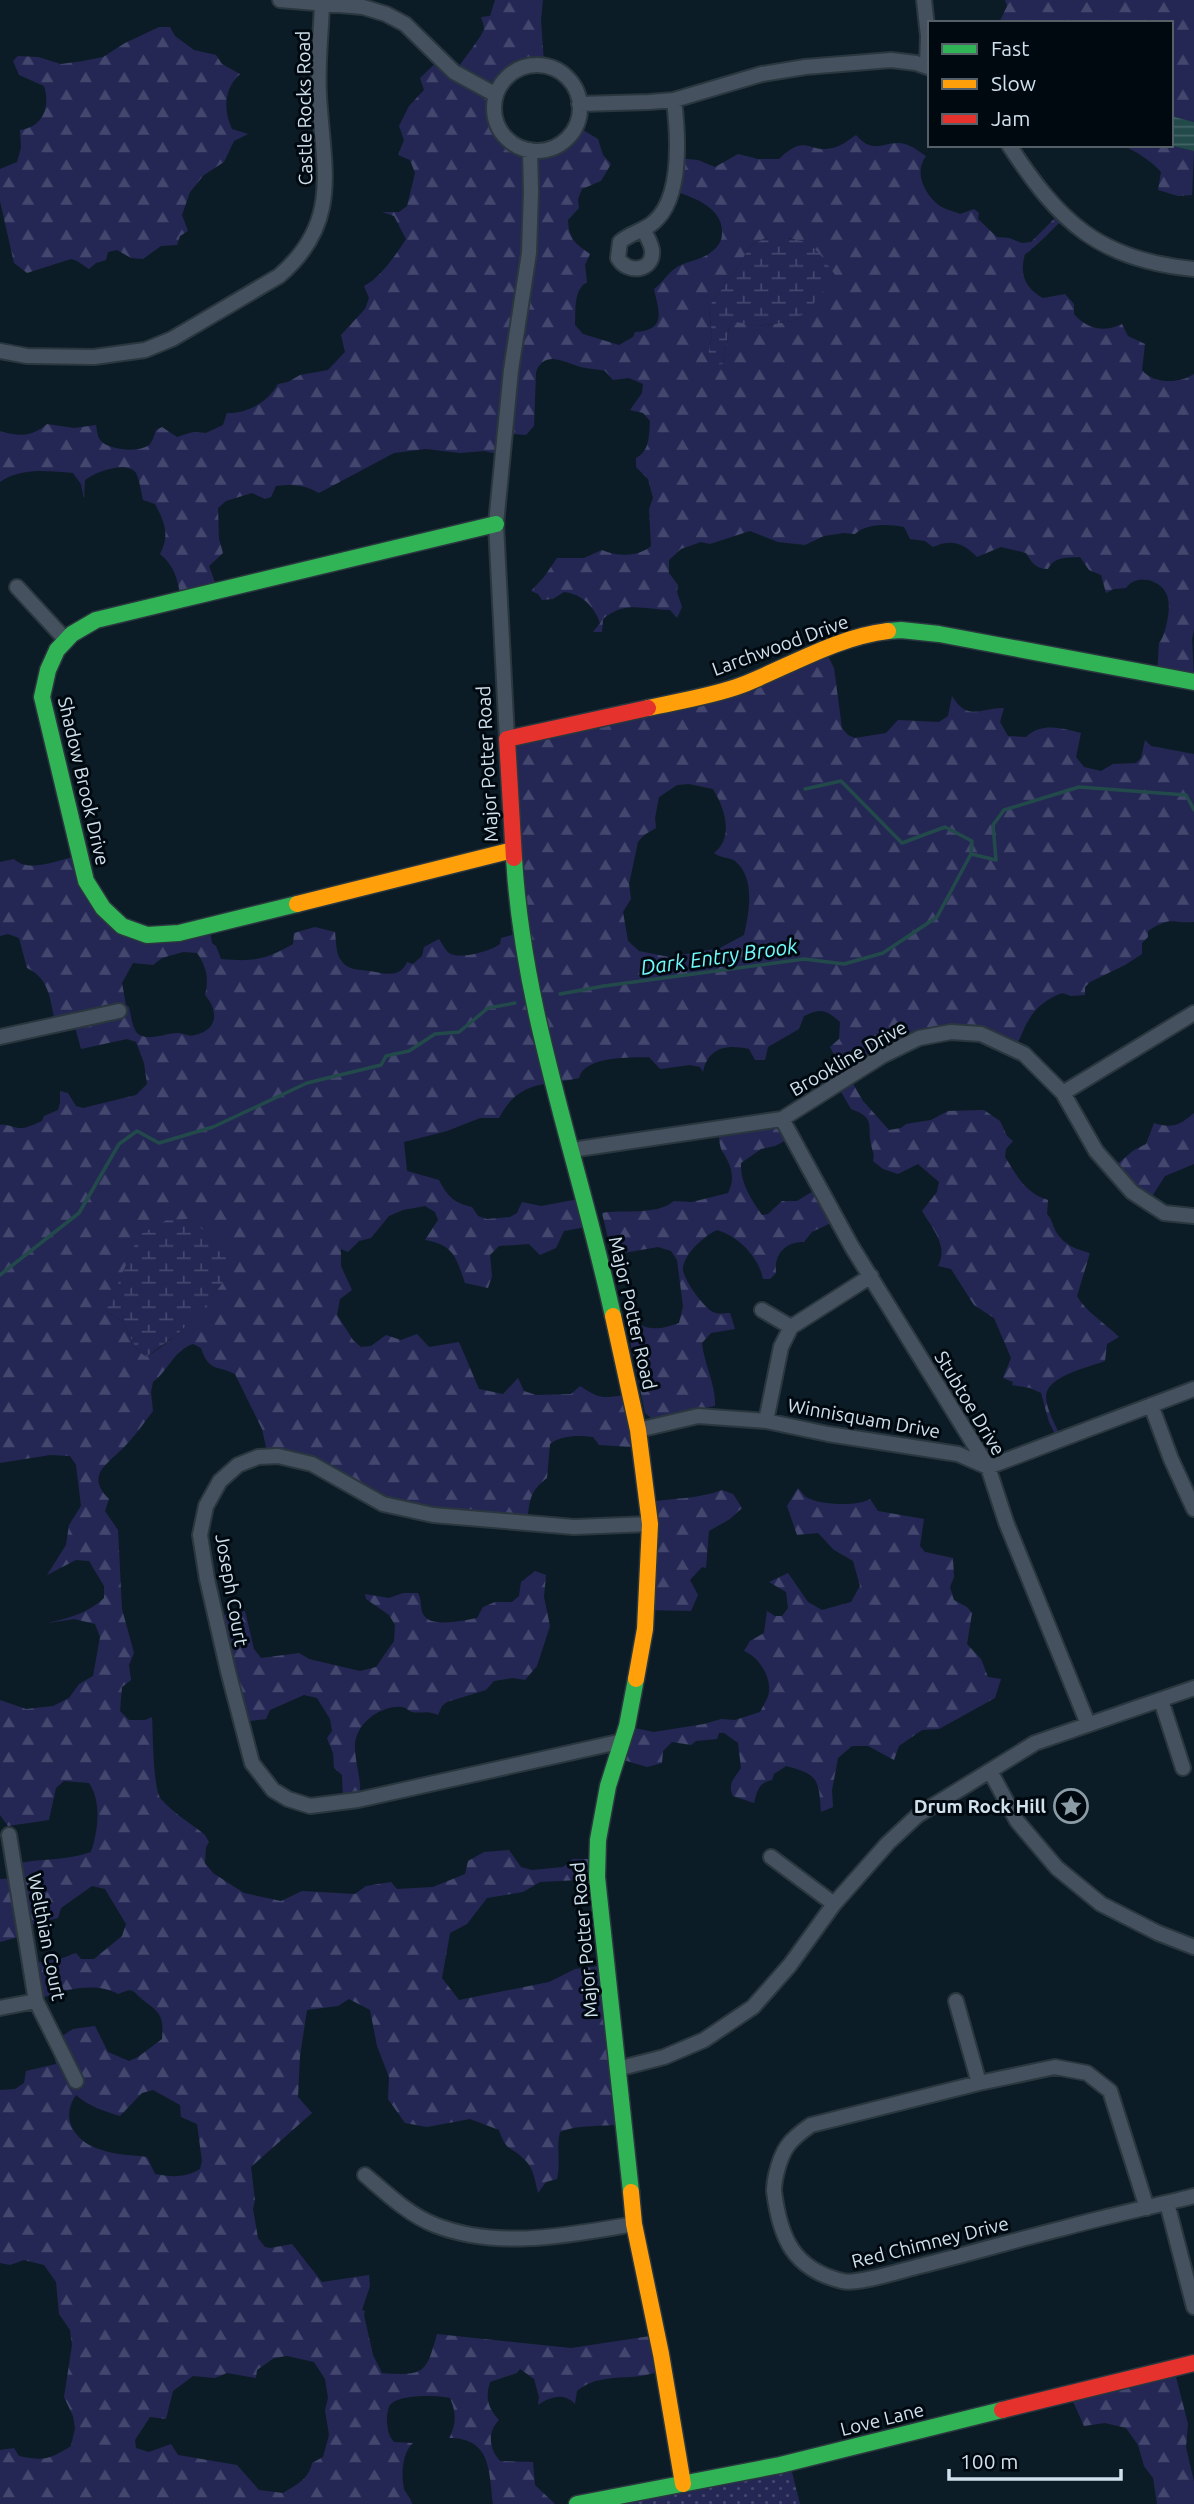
<svg xmlns="http://www.w3.org/2000/svg" width="1194" height="2504" font-family="Ubuntu,sans-serif">
<style>
.forest{fill:url(#forest-firs);fill-rule:evenodd}
.wetland{fill:url(#wetland-marsh)}
.park{fill:url(#park-dots)}
.water{fill:url(#water-rules)}
.lines{fill:none;stroke-linecap:round;stroke-linejoin:round}
.stream{stroke:#234a4b;stroke-width:3.5}
.street-casing{stroke:#2a373f;stroke-width:18}
.fast-casing{stroke:#2a373f;stroke-width:19}
.slow-casing{stroke:#2a373f;stroke-width:19}
.jam-casing{stroke:#2a373f;stroke-width:19}
.street{stroke:#45515e;stroke-width:14}
.fast{stroke:#30b455;stroke-width:16}
.slow{stroke:#ff9f0a;stroke-width:16}
.jam{stroke:#e5322d;stroke-width:16}
.labels{text-anchor:middle;dominant-baseline:central;stroke-width:6;stroke-linejoin:round;paint-order:stroke}
.street-label{font-size:19px;fill:#d0e1ed;stroke:#010910}
.poi-label{font-size:19px;font-weight:bold;fill:#d0e1ed;stroke:#010910;text-anchor:end}
.water-label{font-size:21px;font-style:italic;fill:#72fafb;stroke:#010910}
</style>
<defs>
<pattern id="forest-firs" width="22" height="20" patternUnits="userSpaceOnUse" patternTransform="scale(1.75)"><rect width="22" height="20" fill="#242754"/><path d="M5 1l3.5 6h-7zM16 11l3.5 6h-7z" fill="#43466d"/></pattern>
<pattern id="wetland-marsh" width="20" height="14" patternUnits="userSpaceOnUse" patternTransform="scale(1.75)"><rect width="20" height="14" fill="#242754"/><path d="M1 5h8M5 5V1M11 12h8M15 12V8" fill="none" stroke="#43466d"/></pattern>
<pattern id="park-dots" width="8" height="8" patternUnits="userSpaceOnUse" patternTransform="scale(1.75)"><rect width="8" height="8" fill="#242754"/><path d="M2 2h.1M6 6h.1" fill="none" stroke="#43466d" stroke-width="1.8" stroke-linecap="round"/></pattern>
<pattern id="water-rules" width="6" height="5" patternUnits="userSpaceOnUse" patternTransform="scale(1.75)"><rect width="6" height="5" fill="#234a4b"/><path d="M0 2.5h6" fill="none" stroke="#426465"/></pattern>
</defs>
<rect width="100%" height="100%" fill="#0c1c26"/>
<path class="forest" d="M495 0H543L541 20 544 63C531 66 513 67 502 76 484 91 490 126 506 141 512 147 523 151 531 154L564 141 578 127 598 139 603 155 611 164 601 181 582 189 578 199 579 208 568 220C569 240 575 243 590 254L585 265 587 282C573 290 576 310 575 325L583 334 619 345 633 337 635 332C667 330 659 312 654 289 662 283 666 276 673 270 682 262 697 261 707 255 715 250 722 243 722 234 724 206 691 197 669 189L677 158 698 160 715 167 738 154 758 159H779C808 131 808 156 836 147 843 145 850 139 856 135 875 157 885 139 905 144 912 146 920 152 926 156 915 171 922 189 935 202 940 208 953 211 960 214L974 209 979 213 978 219 997 237 1009 238 1022 243 1031 242 1059 214 1065 217C1057 225 1032 251 1025 254 1019 274 1025 288 1043 298L1065 294 1074 304V314C1087 329 1104 333 1122 324L1128 336 1145 344 1142 370C1153 384 1180 384 1194 374V629L1192 639 1194 678 1157 675 1159 643C1164 637 1165 630 1167 622 1169 612 1170 605 1167 595 1161 579 1136 573 1126 588L1114 589 1106 593 1101 575 1089 570 1080 557C1068 558 1054 556 1048 569 1036 569 1032 563 1026 553L1001 547 977 557C963 542 950 539 933 547L925 541 910 539 904 527C890 524 866 523 855 534L844 533 824 536 805 545 778 542 750 531 710 544 701 542 681 549 669 560V573L678 585 677 592 682 607 677 618 670 610C646 610 625 600 603 619L602 632H593L600 623C594 606 582 594 564 592L553 599 542 600 538 594 531 591 544 577 557 558H584L602 550C617 557 638 557 651 546L649 509 653 498 648 479 636 467V458C650 451 649 435 650 421L643 413 630 410 642 393 643 384 629 378 613 380 605 371C597 369 589 369 581 367 565 363 545 349 536 372L534 426 526 435 500 433 498 454 484 451 460 453 426 449 394 453 319 493C304 485 293 484 276 486L271 497 265 499 252 493 226 501 218 508 219 539 223 553 209 566 217 588 181 597C177 579 175 566 160 554 170 535 165 523 155 504L143 500C141 492 140 481 136 473 127 460 95 472 85 480L84 498 81 484 73 473C49 471 21 467 0 482V431C19 437 32 437 47 424L74 428 96 425C97 430 97 437 101 441 109 450 139 453 149 445 153 441 154 436 156 430L162 427 177 437 193 432 206 433 223 425 227 413C247 414 268 402 278 384L288 382 300 375 328 370 345 352 341 335 365 309 369 298 364 286C380 278 396 255 406 239L394 216 382 212H399L407 206 415 173 410 160 398 155 404 140 399 126 409 106 424 90 420 78 439 60 457 69C462 62 484 33 484 29 484 25 482 21 481 17L490 16ZM766 238 779 241 791 238 808 311 793 321 758 326 736 321 729 327 723 364 707 360 712 335 709 309 712 302 736 271 750 246Z
M1005 0H1194V122L1171 116V23H999L1007 6Z
M159 27H170L175 36 194 50 216 55 222 64 240 74C224 88 223 110 232 129L248 134 234 141 224 162 204 175 190 192 182 215 188 231 180 236 177 245 161 246 143 259 131 258 117 250 108 252 106 260 96 263 89 269 77 261 71 259 27 273 14 263 0 201V169L17 162 21 148 20 130C42 127 51 108 44 86L19 75 13 61 18 56 38 57 61 64 83 61 103 57 125 43Z
M1122 145H1168L1194 151 1192 195 1178 196 1158 190 1161 172C1153 162 1134 150 1122 145Z
M825 650 834 668 842 728 848 735 855 738 886 733 898 720 939 722 948 716 952 696C968 722 979 708 1004 708L1000 722 1008 736 1026 737C1042 722 1061 728 1081 733L1076 757 1084 767 1101 771 1113 764 1136 763 1141 758 1145 740 1151 746 1194 754V922C1169 924 1173 915 1148 931V937L1142 943V954L1125 965 1090 982 1085 987V995L1071 996 1062 993C1032 1005 1028 1020 1016 1047L949 1030 849 1077 863 1101 889 1130 901 1128 906 1124 931 1120 948 1111 984 1110 1000 1121 1007 1136 1013 1141 1006 1149 1005 1157C1017 1176 1025 1193 1048 1200L1047 1214C1052 1220 1052 1223 1055 1230 1063 1245 1076 1249 1090 1253L1077 1296C1085 1311 1106 1324 1119 1337L1107 1344 1105 1361C1089 1367 1047 1376 1046 1396 1046 1410 1056 1425 1061 1438H1057L1049 1422 1041 1393 1030 1388 1012 1385 1013 1382 1003 1378 1011 1358 994 1318 974 1305 951 1269 938 1266C949 1246 932 1228 922 1211L937 1192 939 1182 918 1164 898 1174 883 1169 873 1161C875 1153 872 1151 871 1144 867 1125 876 1118 851 1109L837 1085 846 1077 830 1047 839 1039 840 1022C826 1009 820 1008 804 1016L799 1029 768 1047 765 1060H755L749 1049C726 1044 708 1048 703 1072L700 1067 690 1065 660 1069 649 1057C631 1058 585 1055 579 1078 543 1086 519 1080 499 1118H480L447 1131 404 1142 407 1171 439 1180C447 1196 454 1203 472 1207L478 1216 487 1219 510 1217 517 1213 522 1202 541 1206 579 1199 586 1227 564 1231 556 1248 540 1255 529 1244 499 1246 490 1255 492 1276 488 1288 465 1283C456 1257 454 1245 425 1240L438 1220 435 1212 425 1206 403 1210 389 1216 371 1238 359 1241 348 1252 341 1249V1266L352 1290 340 1299 337 1315 353 1340 361 1347 371 1346 386 1335 401 1340 417 1334 429 1347 459 1342 479 1389 503 1394 518 1378 524 1391 536 1395 571 1394 580 1386C598 1398 602 1399 623 1395L632 1447 599 1445 593 1437C579 1435 561 1435 550 1444L547 1478C529 1492 530 1500 527 1522L389 1505 317 1464 268 1456 262 1429 235 1374C217 1365 209 1372 201 1348L193 1344C174 1350 168 1371 153 1382L151 1392 153 1411C143 1424 133 1439 121 1450 105 1466 86 1476 109 1499L105 1511 118 1530 122 1609 134 1653 129 1665 131 1680 122 1687 120 1711 129 1720H145L152 1717C153 1733 153 1790 161 1799 173 1813 192 1824 205 1835L209 1842 206 1847 205 1863 213 1873 244 1893 281 1901 302 1891 355 1894 366 1886 391 1882 397 1889 433 1887 465 1874 468 1861 484 1852 509 1850 521 1867 532 1870 563 1867 573 1859H597L598 1879 540 1882 523 1892 487 1898 467 1924 450 1933 442 1978 459 2000 549 1982 575 1969 606 1965 622 2124C600 2127 579 2124 560 2132 556 2148 561 2163 557 2179L546 2182 538 2193C535 2181 534 2169 525 2160 511 2146 506 2152 499 2130L470 2119 427 2127 405 2123 388 2099 389 2077 377 2046 370 2010 349 1999 338 2006 307 2010 300 2056 298 2097 312 2113 251 2167 255 2200 253 2209 258 2238 265 2247 270 2248 292 2244 322 2282 369 2275 370 2286 362 2310 365 2311 364 2315 373 2355 382 2373C424 2376 426 2374 437 2334L571 2348 657 2335 664 2371C653 2373 641 2377 630 2377 612 2378 592 2378 577 2391L575 2404C564 2392 550 2397 538 2405L539 2397 534 2379 520 2369 517 2373 490 2382C485 2398 488 2408 499 2420 487 2432 489 2449 500 2461L533 2462 535 2485 555 2504H493C489 2470 491 2438 449 2438 457 2423 456 2412 450 2398 437 2395 398 2394 390 2405 387 2410 387 2417 387 2422 388 2431 388 2435 394 2442L413 2443C402 2453 401 2474 404 2489 406 2494 411 2498 412 2504H0V2450L14 2448 19 2456C44 2461 49 2460 71 2446L75 2428 73 2416 64 2397 72 2345 70 2330 59 2314 56 2282 44 2265 24 2260 10 2265 0 2263V2090L15 2089 24 2083 26 2071 56 2064 51 2043 73 2029 95 2026 108 2052 129 2061 138 2057 162 2039C164 2015 160 2013 143 2000 131 1990 135 1987 118 1994 95 1981 61 1990 37 2000L31 1963 60 1959 76 1953 81 1959H94L122 1936 126 1924 105 1889 92 1886 61 1908 58 1918 27 1926 26 1935 0 1942V1879L15 1878V1864C40 1858 67 1861 91 1852 98 1831 102 1802 89 1783L64 1781 56 1788 49 1820 8 1826 0 1815V1700L26 1709 53 1706 69 1698 79 1684 93 1676 100 1637 95 1624 74 1619 48 1623C70 1618 88 1613 104 1598V1586L89 1561 76 1560 47 1575 66 1545 69 1525 81 1506 76 1465 70 1456 50 1455 0 1463V1125C8 1124 11 1127 18 1128 26 1129 35 1124 42 1121L44 1116 58 1110 60 1103V1091L68 1093 76 1106 83 1108 136 1095 147 1084 144 1063 136 1042 127 1039 81 1049 73 1020 55 1022C50 1000 50 979 27 968L19 938 8 934 0 936V862L14 859C28 873 56 861 73 857L88 896 134 929 208 922 212 943 216 946 221 959C253 962 265 960 293 944L294 933 315 927 335 932C336 940 336 953 340 959 348 971 358 969 369 971 384 973 400 979 407 962L413 964 422 956 424 947 439 939C442 943 445 950 449 953 460 960 491 951 500 944L501 938 523 932 507 743 611 716ZM689 784 713 789C724 807 735 837 714 853 720 858 729 857 735 861 756 878 749 913 744 935L720 948 669 957 639 951 628 941 623 912 631 899 629 884 638 842 644 835 656 828 655 818 659 797 677 785ZM183 952 197 953C207 967 209 979 205 995 219 1011 218 1030 195 1035 189 1037 185 1034 179 1033 166 1032 148 1043 137 1033 132 1027 131 1015 129 1007L126 1005 122 983 133 963 153 965 162 958ZM187 1219 209 1235 226 1278C203 1310 179 1337 146 1357L136 1348 122 1321 106 1311 140 1235ZM153 2090 180 2105 181 2117 197 2124 202 2161 200 2169C186 2178 171 2177 155 2174L147 2157C133 2155 116 2155 102 2150 76 2143 59 2119 76 2095 90 2107 104 2111 120 2116L142 2093ZM287 2356 314 2362 325 2379 328 2398 325 2410 329 2435 323 2457 312 2463C309 2479 296 2485 283 2493L259 2490 237 2465 178 2455 171 2444 149 2452 136 2448 135 2440 150 2417 166 2419 173 2391 193 2376 215 2378 227 2373 256 2378 257 2370 274 2358Z
M1194 1113V1164L1165 1176 1149 1201 1114 1167 1134 1150 1146 1144 1154 1123C1172 1129 1180 1125 1194 1113Z
M781 1118 790 1138 775 1146 761 1149 741 1163C740 1183 751 1199 762 1215L768 1214 782 1201H797L820 1187 837 1220 812 1232 804 1242C785 1242 774 1254 776 1273L770 1279H763C759 1257 738 1236 717 1230 704 1236 686 1252 683 1267 681 1277 704 1308 713 1312 719 1315 724 1313 730 1313L735 1329 711 1333 702 1343C704 1364 716 1385 715 1406L651 1418 645 1413 627 1326 637 1323C653 1332 663 1328 679 1323L683 1306 677 1260 671 1251 658 1247 612 1255 602 1213C623 1209 657 1216 674 1201L692 1202 728 1193C736 1178 731 1164 722 1151 719 1145 719 1135 718 1128Z
M798 1488C801 1491 803 1495 806 1497 818 1505 857 1507 870 1499L878 1511 924 1519 920 1546 925 1552 953 1558 954 1577 950 1587 954 1600 967 1607 972 1613 967 1644 981 1659 988 1677 1001 1679 995 1698 939 1729 922 1730 899 1746 894 1760 868 1746H852L838 1758 832 1790 833 1807 821 1812C819 1779 818 1774 786 1766L774 1774 772 1780C759 1782 757 1791 754 1803L733 1796C727 1783 735 1778 741 1768L738 1743 724 1733H719L717 1739 696 1741 691 1745 672 1742 663 1751 662 1763 647 1767 620 1759 629 1727 654 1732 704 1724 721 1719 735 1720 760 1712C763 1706 768 1699 769 1692 771 1676 758 1656 744 1651L750 1641 764 1633 767 1611 775 1616H782L788 1608 786 1592 769 1582 788 1573 808 1602 822 1610 851 1602 860 1586 853 1561 834 1550 818 1533 797 1535 787 1506Z
M722 1490 733 1494 742 1508 730 1519 709 1531 706 1568 702 1567 690 1580 698 1595 691 1611 648 1610 649 1502C673 1498 699 1499 722 1490Z
M535 1571 546 1575 544 1597 550 1626 537 1666 525 1680 513 1678 494 1681 486 1690 447 1702 442 1706 438 1715C426 1710 420 1714 412 1712 408 1711 406 1707 402 1707 380 1705 353 1725 355 1749 356 1767 361 1777 360 1797L343 1799 342 1775 334 1768 333 1753 327 1738 332 1731 330 1719 317 1698 304 1695 270 1710 266 1719 243 1722 218 1616 245 1611 254 1649 261 1658 299 1653 309 1659 360 1671 376 1667 394 1641 395 1625 389 1615 366 1599 365 1594 389 1598 403 1593H418C422 1600 420 1608 423 1614 430 1629 465 1620 477 1618L483 1607 495 1602H512L519 1596 521 1582Z
M1174 2369 1188 2424 1186 2447 1194 2482V2504H1157L1153 2478 1144 2466 1138 2445 1126 2428 1105 2423 1084 2426 1070 2395Z"/>
<path class="wetland" d="M766 238C777 241 785 238 794 239 815 243 823 258 835 275L808 311 793 321 758 326 736 322 729 327 723 364 716 365 707 360 712 335 709 309 712 302 736 271 750 246Z
M187 1219 232 1249 226 1278 200 1313 175 1336 146 1357 136 1348 122 1321 106 1311 139 1235 167 1220Z"/>
<path class="park" d="M790 2464 800 2504H623Z"/>
<path class="water" d="M1171 116 1194 122V151L1168 145H1171Z"/>
<g class="lines">
<path class="stream" d="M805 789 841 781 902 843 945 827 972 841 971 854
M560 994 604 986 804 959 844 964 883 953 937 917 971 854 996 860 993 825 1004 810 1079 787 1186 795 1194 810
M0 1275 79 1213 119 1144 137 1131 159 1143 213 1127 307 1083 381 1065 386 1056 409 1051 435 1034 459 1032 488 1008 515 1003"/>
<g class="street-casing">
<path id="street" d="M280 0 363 7 386 14 405 24 454 72 496 95
M924 0 928 36 927 67
M494 108a43 43 0 1 1 86 0a43 43 0 1 1-86 0Z
M579 104 649 102 674 100 762 74 805 67 891 60 916 63 930 68
M1009 145C1059 222 1099 260 1194 269
M643 229C646 235 651 243 652 250 654 272 627 274 618 258L620 242C630 233 644 231 654 222 683 197 678 134 674 100
M0 351 27 356 94 357 145 350 172 339 279 276C342 222 323 168 319 96 317 65 321 35 322 4
M17 587 64 638
M507 739 496 524 511 370 529 253 531 192 530 150
M0 1037 119 1011
M1063 1093 1194 1013
M782 1119 852 1247 988 1467 1006 1522 1088 1724
M571 1150 782 1119 882 1056 919 1038 951 1032 981 1034 1024 1054 1063 1093 1096 1151 1132 1192 1164 1213 1194 1216
M762 1310 791 1327
M1151 1405 1171 1459 1194 1509
M766 1421 781 1347 791 1327 871 1276
M638 1430 698 1416 766 1421 828 1434 958 1454 988 1467 1194 1389
M1161 1700 1183 1768
M623 1741 358 1800 310 1806 288 1799 273 1790 252 1763 228 1671 207 1579 200 1535 206 1506 220 1481 238 1465 258 1457 278 1456 312 1464 383 1504 433 1515 574 1527 650 1524
M990 1771 1017 1821 1057 1868 1101 1904 1158 1933 1194 1947
M9 1835 36 2001 76 2081
M771 1857 834 1904
M956 2001 979 2083
M0 2008 36 2001
M617 2069 664 2057 704 2040 753 2007 790 1965 834 1904 888 1843 918 1815 1035 1743 1194 1688
M365 2175C386 2193 409 2215 435 2225 499 2250 569 2235 634 2224
M1167 2203 1194 2307
M1147 2208 1110 2091 1087 2073 1055 2067 979 2083 811 2125C789 2140 782 2149 776 2175 775 2180 774 2185 774 2191 780 2238 793 2269 842 2281 857 2285 903 2270 920 2266 968 2254 1016 2240 1064 2228 1107 2216 1151 2207 1194 2196"/>
</g>
<g class="fast-casing">
<path id="fast" d="M888 631 901 630 939 634 1194 682
M514 858C523 1014 580 1164 613 1316
M297 904 179 933 147 935 122 926 103 908 86 881 42 697 48 670 57 650 72 634 96 620 496 524
M631 2192 597 1877 598 1840 608 1786 627 1726 636 1679
M577 2504 780 2465 1002 2410"/>
</g>
<g class="slow-casing">
<path id="slow" d="M648 708C679 701 713 696 742 685 790 666 837 637 888 631
M297 904 513 850
M613 1316 638 1430 650 1524 645 1629 636 1679
M631 2192 634 2224 661 2354 683 2484"/>
</g>
<g class="jam-casing">
<path id="jam" d="M514 858 507 739 648 708
M1002 2410 1194 2363"/>
</g>
<use href="#street" class="street"/>
<use href="#fast" class="fast"/>
<use href="#slow" class="slow"/>
<use href="#jam" class="jam"/>
</g>
<defs>
<g id="sight-ring" transform="scale(1.75)"><circle r="9.5" fill="#010910" stroke="#8b9ca7" stroke-width="1.5"/><path d="M0-6L1.8-2.2L6-1.7L2.9 1.2L3.7 5.4L0 3.3L-3.7 5.4L-2.9 1.2L-6-1.7L-1.8-2.2Z" fill="#8b9ca7"/></g>
</defs>
<g fill-rule="evenodd">
<use href="#sight-ring" x="1071" y="1806"/>
</g>
<g class="labels">
<g class="street-label">
<text transform="translate(304 108) rotate(-91)">Castle Rocks Road</text>
<text transform="translate(780 645) rotate(-20)">Larchwood Drive</text>
<text transform="translate(487 764) rotate(-93)">Major Potter Road</text>
<text transform="translate(84 781) rotate(77)">Shadow Brook Drive</text>
<text transform="translate(848 1058) rotate(-30)">Brookline Drive</text>
<text transform="translate(633 1313) rotate(77)">Major Potter Road</text>
<text transform="translate(970 1403) rotate(59)">Stubtoe Drive</text>
<text transform="translate(864 1418) rotate(10)">Winnisquam Drive</text>
<text transform="translate(232 1590) rotate(80)">Joseph Court</text>
<text transform="translate(47 1937) rotate(79)">Welthian Court</text>
<text transform="translate(584 1940) rotate(-95)">Major Potter Road</text>
<text transform="translate(930 2242) rotate(-14)">Red Chimney Drive</text>
<text transform="translate(882 2419) rotate(-14)">Love Lane</text>
</g>
<g class="poi-label">
<text x="1046" y="1806">Drum Rock Hill</text>
</g>
<g class="water-label">
<text transform="translate(719 956) rotate(-8)">Dark Entry Brook</text>
</g>
</g>
<rect x="928" y="21" width="245" height="126" fill="#010910" stroke="#545f68" stroke-width="2"/>
<rect x="942" y="44" width="35" height="10" fill="#30b455" stroke="#545f68" stroke-width="2"/>
<text x="991" y="56" font-size="21" fill="#d0e1ed">Fast</text>
<rect x="942" y="79" width="35" height="10" fill="#ff9f0a" stroke="#545f68" stroke-width="2"/>
<text x="991" y="91" font-size="21" fill="#d0e1ed">Slow</text>
<rect x="942" y="114" width="35" height="10" fill="#e5322d" stroke="#545f68" stroke-width="2"/>
<text x="991" y="126" font-size="21" fill="#d0e1ed">Jam</text>
<path d="M949 2469v10h172v-10" fill="none" stroke="#d0e1ed" stroke-width="3.5"/>
<text x="960" y="2469" font-size="21" fill="#d0e1ed" stroke="#010910" stroke-width="5" paint-order="stroke">100 m</text>
</svg>
